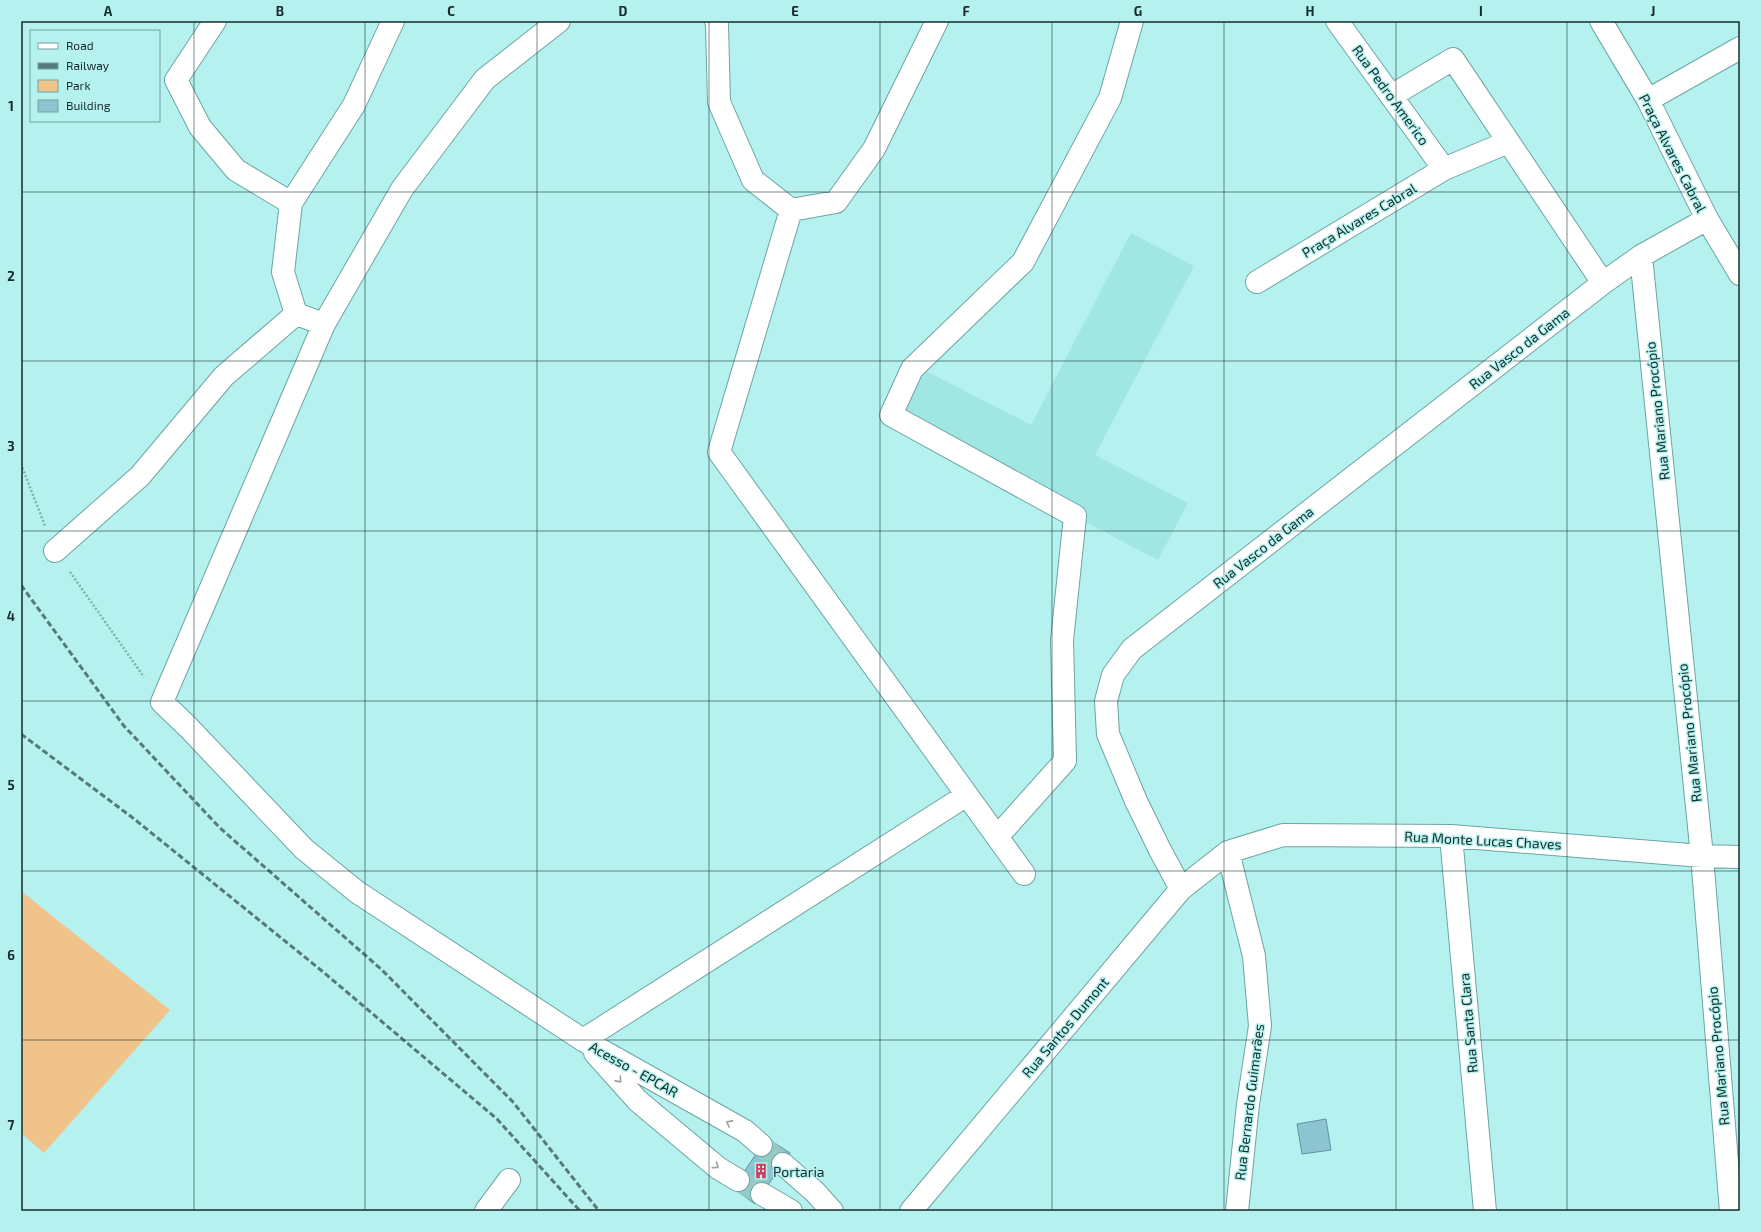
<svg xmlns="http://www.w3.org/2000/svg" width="1761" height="1232" font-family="'Exo 2',sans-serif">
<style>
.built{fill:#a0e6e3}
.green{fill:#f0c38b}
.building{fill:#8cc5d1;stroke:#5e94a0}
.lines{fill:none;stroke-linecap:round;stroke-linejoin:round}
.minor-tunnel{stroke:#95cac7;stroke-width:22;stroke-dasharray:22 11;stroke-linecap:butt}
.minor-casing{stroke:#6ca5a3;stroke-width:24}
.path{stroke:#80b0ae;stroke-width:2.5;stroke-dasharray:2 2;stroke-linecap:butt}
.minor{stroke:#fff;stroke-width:22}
.rail{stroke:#547a79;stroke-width:3;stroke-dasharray:6 3;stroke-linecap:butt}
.oneway{stroke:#95a0a0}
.grid{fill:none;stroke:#142c2b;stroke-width:1;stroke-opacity:0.55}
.labels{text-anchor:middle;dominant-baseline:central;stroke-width:3;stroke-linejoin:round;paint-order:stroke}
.street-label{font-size:14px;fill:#142c2b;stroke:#b5f1ee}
.poi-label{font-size:14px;fill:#142c2b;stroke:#b5f1ee;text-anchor:start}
.neatline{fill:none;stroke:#142c2b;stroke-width:1.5}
.grid-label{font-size:13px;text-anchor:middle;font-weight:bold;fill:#142c2b}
</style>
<rect width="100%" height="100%" fill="#b5f1ee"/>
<path class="built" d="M1131 233 1194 266 1095 455 1188 503 1158 560 894 422 922 369 1031 425Z"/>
<path class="green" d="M21 891 170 1010 44 1153 21 1133Z"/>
<path class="building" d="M1326 1119 1331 1150 1302 1154 1297 1124Z
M767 1138 790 1153 755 1204 733 1188Z"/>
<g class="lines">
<path class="minor-tunnel" d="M761 1145 783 1164
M738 1180 762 1194"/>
<g class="minor-casing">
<path id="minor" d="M215 21 176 80 200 127 236 170 291 203
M559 21 485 79 402 189 324 324 162 702 188 727 304 849 357 892 583 1040 745 1131 761 1145
M716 21 717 25 719 102 753 180 791 210 836 202 874 149 937 21
M1337 21 1444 169
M1601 21 1648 100 1707 219 1740 274
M1391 96 1453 59 1603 283
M1648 100 1740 48
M791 210 719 452 1024 874
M1641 256 1702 856 1731 1211
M1257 282 1444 169 1508 142
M324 324 296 314 283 272 291 203 354 105 393 21
M55 551 140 476 224 376 296 314
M1451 836 1485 1211
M997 837 1065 761 1062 640 1075 516 891 415 912 369 1023 262 1110 98 1132 21
M1228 852 1254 956 1260 1026 1248 1104 1237 1211
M1181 889 1160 850 1136 801 1108 734 1106 701 1113 675 1132 649 1603 283 1641 256 1707 219
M583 1040 967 795
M595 1053 638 1101 718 1168 738 1180
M783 1164 815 1192 832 1211
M762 1194 791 1211
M486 1211 509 1180
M911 1211 1181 889 1228 852 1283 835 1451 836 1702 856 1740 857"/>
</g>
<path class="path" d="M21 464 45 526
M70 572 144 677"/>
<use href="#minor" class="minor"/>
<path class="rail" d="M21 585 124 726 220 828 381 969 513 1102 599 1211
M21 734 133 818 322 971 497 1119 580 1211"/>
</g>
<defs><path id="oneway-chevron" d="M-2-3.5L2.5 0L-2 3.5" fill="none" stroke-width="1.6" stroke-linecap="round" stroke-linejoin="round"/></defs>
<g class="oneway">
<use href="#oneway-chevron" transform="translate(619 1080) rotate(48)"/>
<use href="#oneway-chevron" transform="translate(729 1123) rotate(-151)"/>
<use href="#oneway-chevron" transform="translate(716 1166) rotate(37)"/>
</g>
<path class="grid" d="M194 21V1211M365 21V1211M537 21V1211M709 21V1211M880 21V1211M1052 21V1211M1224 21V1211M1396 21V1211M1567 21V1211M21 192H1740M21 361H1740M21 531H1740M21 701H1740M21 871H1740M21 1040H1740"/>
<defs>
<g id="building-bare" transform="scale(1.2)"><path d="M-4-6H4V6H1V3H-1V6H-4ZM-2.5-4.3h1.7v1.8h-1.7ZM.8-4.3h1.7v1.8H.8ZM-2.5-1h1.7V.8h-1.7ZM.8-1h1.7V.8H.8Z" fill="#cd3d5c" stroke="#b5f1ee" stroke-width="2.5" paint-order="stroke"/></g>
</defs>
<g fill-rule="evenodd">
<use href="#building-bare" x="761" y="1171"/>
</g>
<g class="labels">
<g class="street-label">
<text transform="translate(1391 95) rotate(54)">Rua Pedro Americo</text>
<text transform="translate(1673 153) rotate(63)">Praça Alvares Cabral</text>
<text transform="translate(1359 220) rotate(-31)">Praça Alvares Cabral</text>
<text transform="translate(1519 348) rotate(-38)">Rua Vasco da Gama</text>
<text transform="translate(1657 411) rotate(-96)">Rua Mariano Procópio</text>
<text transform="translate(1263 547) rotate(-38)">Rua Vasco da Gama</text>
<text transform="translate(1689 733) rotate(-96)">Rua Mariano Procópio</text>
<text transform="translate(1483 840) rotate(3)">Rua Monte Lucas Chaves</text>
<text transform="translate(1468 1023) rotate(-95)">Rua Santa Clara</text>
<text transform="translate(1065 1027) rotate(-50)">Rua Santos Dumont</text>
<text transform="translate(1718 1056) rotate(-95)">Rua Mariano Procópio</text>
<text transform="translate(634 1069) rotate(29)">Acesso - EPCAR</text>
<text transform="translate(1249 1102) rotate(-83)">Rua Bernardo Guimarães</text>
</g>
<g class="poi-label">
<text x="773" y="1171">Portaria</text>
</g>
</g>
<rect width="1761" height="1232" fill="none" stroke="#b5f1ee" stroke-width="44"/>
<rect x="30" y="30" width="130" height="92" fill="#b5f1ee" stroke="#75a2a0"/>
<rect x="38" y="43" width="20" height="6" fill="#ffffff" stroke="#75a2a0"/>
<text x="66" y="50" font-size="12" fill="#142c2b">Road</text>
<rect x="38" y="63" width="20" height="6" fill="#547a79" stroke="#75a2a0"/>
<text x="66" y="70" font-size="12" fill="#142c2b">Railway</text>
<rect x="38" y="80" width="20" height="12" fill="#f0c38b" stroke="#75a2a0"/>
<text x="66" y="90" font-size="12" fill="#142c2b">Park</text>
<rect x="38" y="100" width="20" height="12" fill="#8cc5d1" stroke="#75a2a0"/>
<text x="66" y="110" font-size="12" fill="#142c2b">Building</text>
<rect x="22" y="22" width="1717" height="1188" class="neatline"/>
<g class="grid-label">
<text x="108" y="16">A</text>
<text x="280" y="16">B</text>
<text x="451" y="16">C</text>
<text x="623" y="16">D</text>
<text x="795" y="16">E</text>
<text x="966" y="16">F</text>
<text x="1138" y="16">G</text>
<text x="1310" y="16">H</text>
<text x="1481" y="16">I</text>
<text x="1653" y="16">J</text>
<text x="11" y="111">1</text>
<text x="11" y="281">2</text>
<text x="11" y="451">3</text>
<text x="11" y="621">4</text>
<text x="11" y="790">5</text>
<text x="11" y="960">6</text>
<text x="11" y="1130">7</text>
</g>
</svg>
